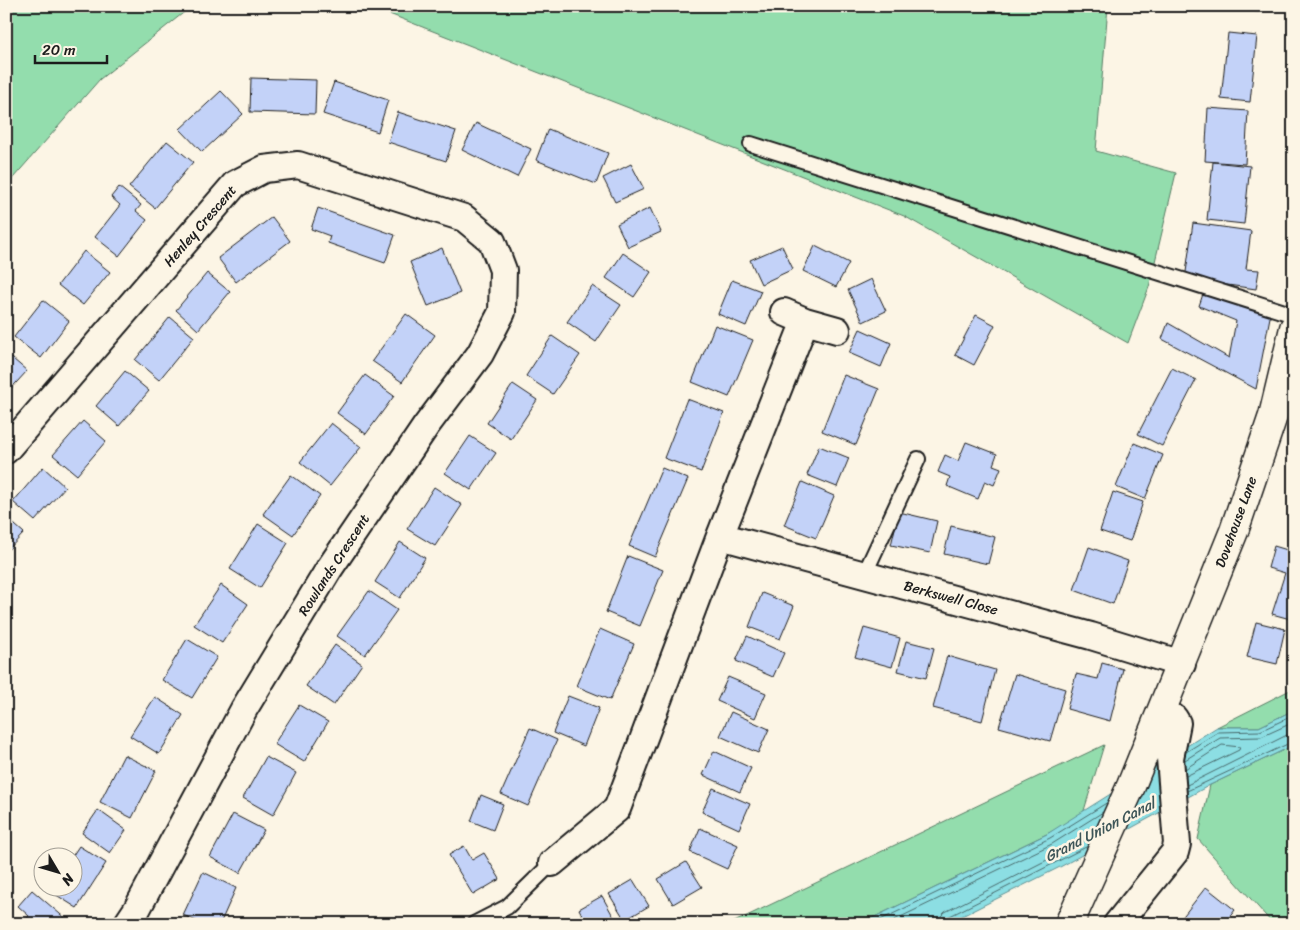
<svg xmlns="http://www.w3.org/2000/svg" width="1300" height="930" font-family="Sriracha,sans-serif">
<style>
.green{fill:#93ddad;stroke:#587c64}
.water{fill:#8cdee3;stroke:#5f9093}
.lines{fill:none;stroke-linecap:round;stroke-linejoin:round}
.shore{stroke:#496a6c;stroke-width:1}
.building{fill:#c3d2f8;stroke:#1c1c1c}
.lane-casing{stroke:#1c1c1c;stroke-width:18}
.street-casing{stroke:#1c1c1c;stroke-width:30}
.secondary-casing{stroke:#1c1c1c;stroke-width:31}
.lane{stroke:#fcf5e5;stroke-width:14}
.street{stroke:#fcf5e5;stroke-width:26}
.secondary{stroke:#fcf5e5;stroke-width:28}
.labels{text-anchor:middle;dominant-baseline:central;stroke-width:5;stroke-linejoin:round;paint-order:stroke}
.street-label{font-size:14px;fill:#1c1c1c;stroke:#fcf5e5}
.water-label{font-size:15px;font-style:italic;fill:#3e5658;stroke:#fcf5e5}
</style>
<rect width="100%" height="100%" fill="#fcf5e5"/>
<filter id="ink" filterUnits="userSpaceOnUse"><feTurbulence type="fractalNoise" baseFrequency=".02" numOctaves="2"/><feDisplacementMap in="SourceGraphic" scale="10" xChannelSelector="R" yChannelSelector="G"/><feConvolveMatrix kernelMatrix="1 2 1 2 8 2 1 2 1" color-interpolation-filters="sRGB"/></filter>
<g filter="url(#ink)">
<path class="green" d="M6 6H192L100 79 6 186Z
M369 6H1108L1096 151 1176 173 1149 287 1128 343 904 216Z
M1294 688V710L1259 727H1217Z
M1104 745 1082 817 860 924H730Z
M1294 745V924H1273L1198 839 1210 785Z"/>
<path class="water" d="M1294 710V745L1210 785 1060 867 946 924H860L1047 834 1217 727H1259Z"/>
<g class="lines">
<path class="shore" d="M1186 752 1218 732 1260 731 1294 715
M1185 760 1220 738 1261 737 1294 722
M1185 769 1222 745 1240 747 1239 750 1186 776
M1187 785 1287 735 1294 734
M1187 791 1294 741
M872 924 1050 838 1108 802
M886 924 1052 844 1103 812
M939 924 940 917 945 912 1092 837
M945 924 948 917 1088 846"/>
</g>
<path class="building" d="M1228 6H1260L1259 12 1228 9Z
M1228 33 1257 36 1250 102 1221 99Z
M251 78 316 80 315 114 250 112Z
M334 82 388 100 378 132 323 114Z
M221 91 243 114 202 152 180 129Z
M1208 108 1248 111 1245 164 1205 161Z
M398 112 456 131 446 161 388 142Z
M476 123 531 149 517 177 462 150Z
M548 129 608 153 596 184 536 160Z
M167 141 193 162 155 208 129 187Z
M1213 162 1250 166 1244 224 1207 220Z
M631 164 644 189 615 202 603 178Z
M119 187 141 205 136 211 147 220 119 256 95 237 120 205 111 197Z
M318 208 395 235 385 263 328 243 330 236 311 229Z
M650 208 661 232 628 247 617 224Z
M272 217 290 241 236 282 218 258Z
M1193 223 1251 231 1246 269 1259 270 1256 289 1185 279Z
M782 246 793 269 761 284 750 260Z
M815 246 849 263 836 287 803 271Z
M442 248 460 293 428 306 410 262Z
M84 251 110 272 83 305 58 285Z
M623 253 651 272 634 297 606 278Z
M207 273 230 292 198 330 176 310Z
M871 279 886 311 863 322 848 290Z
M732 280 761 291 746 326 718 314Z
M592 286 621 305 596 342 567 322Z
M1204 291 1271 312 1256 389 1162 339 1168 323 1229 358 1236 321 1199 306Z
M43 300 69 321 41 358 14 337Z
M406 314 435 335 402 382 372 361Z
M976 315 995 325 974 365 955 355Z
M170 317 194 337 159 380 135 360Z
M715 325 753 340 729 397 692 382Z
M860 329 891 343 881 367 849 353Z
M552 336 580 355 553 394 526 376Z
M6 353 27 371 6 394Z
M1172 368 1196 380 1162 446 1138 434Z
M125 371 149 391 119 426 96 406Z
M365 375 394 396 366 434 337 413Z
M844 375 879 389 856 445 822 431Z
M513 384 537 400 511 439 487 423Z
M687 399 724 413 701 472 664 458Z
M83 421 106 441 77 475 53 455Z
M331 423 361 447 330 486 300 462Z
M470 436 496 453 471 490 445 473Z
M966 442 997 454 993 465 1001 468 994 485 985 481 978 499 947 486 950 477 938 472 945 455 958 461Z
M1134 443 1163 455 1145 499 1116 487Z
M819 446 849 458 837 487 807 475Z
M43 467 65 487 35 521 13 502Z
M662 468 688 479 655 557 629 546Z
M291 475 320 496 293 535 263 514Z
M802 482 834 496 816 538 784 525Z
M434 487 462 505 435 546 407 529Z
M1113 492 1143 502 1130 541 1100 531Z
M899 512 937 521 930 553 891 545Z
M6 517 24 533 6 552Z
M258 524 288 543 260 588 230 569Z
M951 526 995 537 988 564 944 554Z
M400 542 425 558 400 598 375 582Z
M1274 546 1294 552V620L1272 614 1285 573 1268 568Z
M1089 547 1128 561 1113 604 1074 590Z
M628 556 663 570 640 626 606 612Z
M221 585 248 604 222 643 194 625Z
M369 591 397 610 365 655 337 636Z
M762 593 794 606 780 639 749 627Z
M1256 622 1285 629 1277 664 1247 657Z
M864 628 900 638 892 667 855 657Z
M600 629 634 644 610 700 576 686Z
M747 636 784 653 773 677 736 661Z
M187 639 217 657 192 698 162 680Z
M906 641 934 648 926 678 898 671Z
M335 645 362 664 334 705 306 686Z
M947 656 995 670 982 721 933 708Z
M1102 663 1123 669 1110 721 1067 709 1076 674 1098 679Z
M1015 674 1065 689 1050 741 999 727Z
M728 677 766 693 755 718 717 701Z
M568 696 599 708 584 746 553 733Z
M155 697 183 715 159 754 130 736Z
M299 705 328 722 304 762 274 744Z
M731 712 769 729 758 753 720 736Z
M530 728 557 740 528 806 501 794Z
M714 751 751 768 740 792 703 775Z
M124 755 156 771 132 818 100 802Z
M266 757 296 773 273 815 243 798Z
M713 788 750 804 739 829 702 812Z
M481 795 503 804 493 830 471 821Z
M98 810 126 830 110 853 82 833Z
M233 814 264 830 240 873 210 857Z
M700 828 738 845 727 869 690 852Z
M79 846 106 863 77 908 50 891 52 888H72L71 858Z
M464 846 472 860 484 853 500 879 473 895 449 855Z
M686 862 702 887 673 904 658 879Z
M203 872 236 888 220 924H203L183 915Z
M633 880 649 906 625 920 609 894Z
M1206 887 1235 910 1224 924H1177Z
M32 890 67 920 64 924H22L29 916 18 906Z
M602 896 617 923 587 924 579 909Z"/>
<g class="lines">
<g class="lane-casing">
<path id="lane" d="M751 144 1294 315
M864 575 918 459
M474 924 507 907 552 863"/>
</g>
<g class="street-casing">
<path id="street" d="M784 312 805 321 837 330
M6 450 235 184 264 169 298 165 464 218 492 241 503 270 502 312 480 354 426 426 329 569 244 709 137 909 127 924
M720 536 1091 636 1182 664
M552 863 617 809 720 536 805 321
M1117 924 1175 852 1177 844 1170 758 1177 723 1174 718 1163 711"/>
</g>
<g class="secondary-casing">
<path id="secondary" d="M1069 924 1131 786 1234 531 1273 416 1294 328"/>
</g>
<use href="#lane" class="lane"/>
<use href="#street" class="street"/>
<use href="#secondary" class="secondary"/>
</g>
</g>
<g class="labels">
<g class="street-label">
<text transform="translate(200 226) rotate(-49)">Henley Crescent</text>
<text transform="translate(1236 522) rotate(-70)">Dovehouse Lane</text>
<text transform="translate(334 565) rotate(-57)">Rowlands Crescent</text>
<text transform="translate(951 598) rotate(15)">Berkswell Close</text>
</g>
<g class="water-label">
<text transform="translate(1100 830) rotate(-27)">Grand Union Canal</text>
</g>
</g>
<rect width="1300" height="930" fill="none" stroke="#fcf5e5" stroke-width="25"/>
<rect x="12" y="12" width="1275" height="905" fill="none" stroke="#1c1c1c" stroke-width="2" filter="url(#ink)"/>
<g transform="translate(58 872) rotate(128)"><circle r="24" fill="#fcf5e5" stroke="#a29e95"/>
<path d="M0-4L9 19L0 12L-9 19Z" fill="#1c1c1c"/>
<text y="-8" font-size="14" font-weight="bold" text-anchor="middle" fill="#1c1c1c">N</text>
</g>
<path d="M35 55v8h72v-8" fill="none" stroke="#1c1c1c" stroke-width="2.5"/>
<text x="42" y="55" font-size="15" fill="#1c1c1c" stroke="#fcf5e5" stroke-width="4" paint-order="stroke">20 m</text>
</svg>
